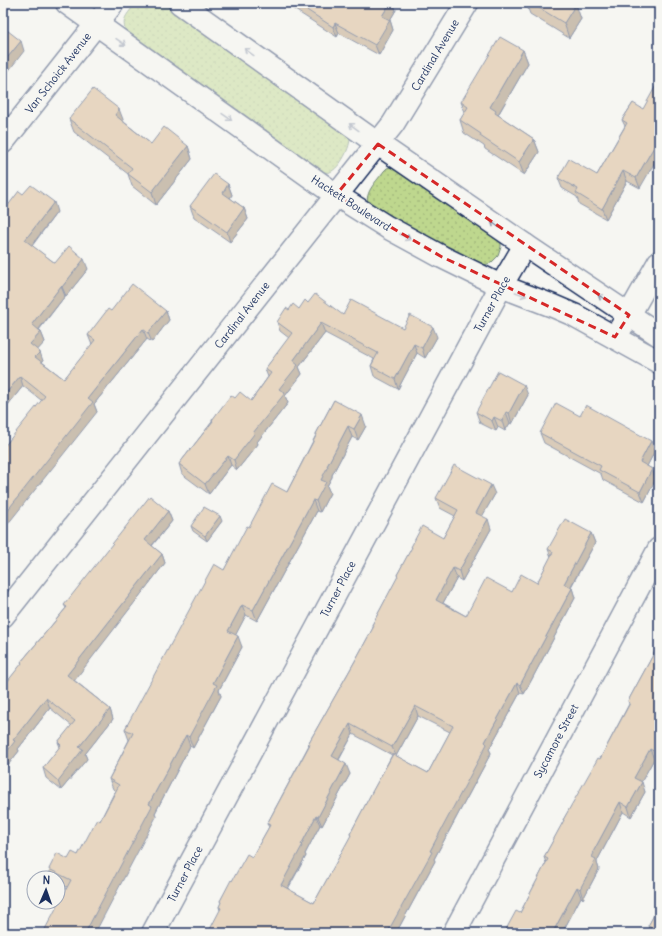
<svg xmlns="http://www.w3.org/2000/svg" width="662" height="936" font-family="Delius,sans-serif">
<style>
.grass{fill:url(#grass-dots);stroke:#6c8376}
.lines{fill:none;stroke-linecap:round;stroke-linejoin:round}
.street-casing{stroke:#1b2f5e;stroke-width:25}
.secondary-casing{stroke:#1b2f5e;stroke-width:25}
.street{stroke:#f6f6f2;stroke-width:22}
.secondary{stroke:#f6f6f2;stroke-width:22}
.wall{fill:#b69773;stroke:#1b2f5e;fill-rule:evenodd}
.shaded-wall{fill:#947b5e;stroke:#1b2f5e}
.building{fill:#d4b086;stroke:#1b2f5e;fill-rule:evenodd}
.oneway{stroke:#8892a8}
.marked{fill:none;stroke:#d62828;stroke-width:3;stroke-dasharray:8 5;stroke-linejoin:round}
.labels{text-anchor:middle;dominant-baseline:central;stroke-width:4;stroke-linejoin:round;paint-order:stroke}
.street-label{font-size:11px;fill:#1b2f5e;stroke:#f6f6f2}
</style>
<defs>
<pattern id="grass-dots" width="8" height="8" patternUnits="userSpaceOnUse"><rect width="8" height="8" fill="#bed78e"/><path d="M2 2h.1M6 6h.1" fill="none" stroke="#a3b97d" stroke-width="1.8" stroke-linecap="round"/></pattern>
</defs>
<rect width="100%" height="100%" fill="#f6f6f2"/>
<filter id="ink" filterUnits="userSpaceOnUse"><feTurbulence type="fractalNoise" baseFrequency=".025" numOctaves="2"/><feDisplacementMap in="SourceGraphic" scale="8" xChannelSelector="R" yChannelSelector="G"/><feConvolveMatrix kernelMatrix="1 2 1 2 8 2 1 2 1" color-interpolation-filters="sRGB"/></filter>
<g filter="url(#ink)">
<path class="grass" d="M136 3H165L350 136C351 147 340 168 330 172 326 173 324 172 320 171L127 34C120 19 127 15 136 3Z
M391 167H394L498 239 501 244V247L498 256 491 263 481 266 368 205C364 192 377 181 384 171L387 168Z"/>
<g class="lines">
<g class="street-casing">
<path id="street" d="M3 142 113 3
M615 337 629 315 659 262
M3 616 393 124 467 3
M153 933 501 286 525 245
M454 933 659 549"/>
</g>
<g class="secondary-casing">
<path id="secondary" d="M67 3 336 195 387 227 442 257 501 286 553 306 574 315 659 362
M180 3 378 144 525 245 659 335"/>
</g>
<use href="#street" class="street"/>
<use href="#secondary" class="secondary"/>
</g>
<path class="wall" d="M284 3H393L396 10 390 20 393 30 379 55 339 33 337 37Z
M526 3H574L581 19 569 38 530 14Z
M523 50 528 63 498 115 534 139 539 152 524 175 485 149 484 146 464 133 460 120 465 112 461 102Z
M633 103 640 188 627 181 606 219 579 204 577 197 562 188 558 178 597 175 625 126 622 120Z
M69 119 124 122 151 144 188 146 192 159 156 205 132 186 128 174 74 132Z
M228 184 232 195 230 198 244 208 248 219 230 242 194 217 190 206Z
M23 194 57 212 32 246 55 263 88 269 66 296H65L39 330 41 332 45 342 37 350 43 361 42 362 64 379 92 345 88 335 111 311H166L169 320 152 342 147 339 94 404 97 412 41 400 23 386 3 411Z
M308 303 343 315 403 328 437 337 425 358 417 353 398 389 374 376 371 366 374 359 325 333 299 367 302 374 285 396 288 403 257 442 258 444 237 470 231 465 209 494 182 474 179 464 212 422V420L235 398 251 401 268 377 265 369 289 338 280 331 277 322 289 310 299 309Z
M528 395 512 424 510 423 505 431 498 427 496 431 480 423 476 412Z
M334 400 366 426 358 440 352 437 332 475V477L327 486 330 493 320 512 317 511 257 621 246 615 235 635 242 647 219 690 221 696 193 748 190 746 155 813 156 817 67 887 58 882V878H52L49 869 68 859 78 855 100 821 115 791 113 789 109 779 129 740 125 729 224 570 249 527 287 492 316 435V434Z
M580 416 655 451 647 466 652 469 656 479 644 502 603 480 601 474 544 443 540 433Z
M495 494 482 516 491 529 462 581 457 578 443 603 466 616 512 592 537 583 551 557 548 549 591 533 595 543 571 587 572 588 575 598 524 694 520 693 489 749 491 753 434 859 435 861 396 933 220 910 219 907 221 903 220 901 232 881 252 857 269 827 267 824 309 745 308 744 355 661 373 628 372 625 398 577 397 575 412 548 411 547 443 538 455 516 440 508 436 498ZM418 716 450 732 428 773 396 756ZM353 734 392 755 350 834 351 836 314 903 288 889 306 856 305 854 320 825 322 826 350 774 339 760Z
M168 511 172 521 152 546 162 554 165 563 74 680 110 709 113 719 85 754 87 759 61 790 46 778 43 768 60 747 58 742 72 726 50 708 18 749 19 751 4 770V769L3 770V687L22 664 21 662 66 608 64 605Z
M222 521 207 541 193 531 191 526Z
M659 644V762L654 759 641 782 645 792 631 817 623 812 597 861V863L599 869 583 899 581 897 562 933H504L520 913 546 863 544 857 564 821 563 820 600 759 629 704 628 701Z
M659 906V933H651L648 926Z"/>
<path class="shaded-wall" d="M390 3H393L396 10 390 20 393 30 379 55 375 45 382 16Z
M576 4 581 19 569 38 564 23Z
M335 23 339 33 337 37 333 27Z
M21 41 24 51 3 78V63Z
M523 50 528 63 496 118 490 107Z
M119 109 124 122 119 128 115 115Z
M659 138V155L640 188 636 178Z
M534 139 539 152 524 175 519 162Z
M188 146 192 159 156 205 152 192Z
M623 171 627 181 606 219 602 209Z
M228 184 232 195 226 203 223 193Z
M54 202 57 212 28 250 25 240Z
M244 208 248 219 230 242 227 232Z
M84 259 88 269 66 296 62 287Z
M61 286 65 296 35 334 32 324Z
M166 311 169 320 152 342 148 333Z
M321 323 325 333 299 367 302 374 285 396 288 403 257 442 258 444 237 470 234 460 253 433 293 361Z
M433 327 437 337 425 358 422 348Z
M143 329 147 339 94 404 97 412 3 530V516L88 398Z
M41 332 45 342 34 354 30 344Z
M414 344 417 353 398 389 395 379Z
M40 352 43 361 39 366 35 357Z
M20 376 23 386 3 411V397Z
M524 385 528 395 512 424 509 413Z
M506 412 510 423 505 431 502 421Z
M362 415 366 426 358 440 354 429Z
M494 417 498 427 496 431 492 421Z
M348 426 352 437 332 475V477L327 486 330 493 320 512 316 501 321 480 327 466Z
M651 441 655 451 644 472 640 462Z
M228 456 231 465 209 494 205 484Z
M652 469 656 479 644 502 640 492Z
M491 485 495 494 479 522 476 513Z
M313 500 317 511 257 621 253 610Z
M168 511 172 521 148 550 145 540Z
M220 516 222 521 207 541 205 536Z
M488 519 491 529 462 581 459 571Z
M591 533 595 543 567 593 564 584Z
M162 554 165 563 71 685 67 675Z
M453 568 457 578 439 610 436 600Z
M572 588 575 598 524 694 520 685Z
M242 605 246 615 232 642 228 631Z
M238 636 242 647 219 690 221 696 193 748 189 737 213 683Z
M517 683 520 693 489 749 491 753 434 859 435 861 396 933H387L430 851 485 742Z
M46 698 50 708 18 749 19 751 4 770 3 767V757L13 740Z
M415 706 418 716 396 756 392 747Z
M110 709 113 719 85 754 87 759 61 790 58 781 79 747Z
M350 724 353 734 335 766 332 756Z
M186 735 190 746 155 813 156 817 95 933H85L149 804Z
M650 749 654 759 638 788 634 778Z
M346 764 350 774 322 826 318 817Z
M642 782 645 792 631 817 628 807Z
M620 802 623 812 597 861V863L599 869 583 899 580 889 593 852Z
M316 816 320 825 305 854 306 856 284 894 281 885 301 845Z
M577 887 581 897 562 933H554V930Z"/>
<path class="building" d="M296 3H390L382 16 390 20 375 45 335 23 333 27Z
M531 3H574L576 4 564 23Z
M3 27 21 41 3 63Z
M500 37 523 50 490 107 496 111 495 113 534 139 519 162 480 136 481 134 460 120 468 107 461 102Z
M659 80V138L636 178 623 171 602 209 576 193 578 189 558 178 569 159 597 175 627 123 622 120 633 103 643 109Z
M93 89 119 109 115 115 151 144 164 127 188 146 152 192 128 174 132 168 69 119Z
M214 174 228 184 223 193 244 208 227 232 190 206Z
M31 185 54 202 25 240 55 263 69 246 84 259 62 287 61 286 32 324 41 332 30 344 40 352 35 357 64 379 95 340 88 335 108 309 111 311 132 284 166 311 148 333 143 329 88 398 93 402 3 516V448L45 396 20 376 3 397V212L19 191 23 194Z
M315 294 343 315 351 300 403 328 410 315 433 327 422 348 414 344 395 379 371 366 378 353 321 323 293 361 298 365 279 389 285 393 253 433 254 434 234 460 228 456 205 484 179 464 213 421 212 420 231 395 235 398 240 392 251 401 271 373 265 369 292 333 277 322 286 308 289 310 293 304 299 309 305 300 308 303Z
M498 371 524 385 509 413 506 412 502 421 494 417 492 421 476 412Z
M334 400 362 415 354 429 348 426 327 466H328L321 480 326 482 316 501 313 500 253 610 242 605 228 631 238 636 213 683 217 685 189 737 186 735 149 804 152 806 85 933H43L71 880 49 869 57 853 68 859 72 852 78 855 97 819 100 821 119 785 109 779 133 733 125 729 214 564 224 570 247 526 249 527 272 484 287 492 317 434H316Z
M556 403 580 416 586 405 651 441 640 462 652 469 640 492 599 470 601 466 540 433Z
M454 465 491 485 476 513 488 519 459 571 453 568 436 600 466 616 486 578 512 592 521 574 537 583 553 552 548 549 565 519 591 533 564 584 572 588 520 685 517 683 485 742 487 744 430 851 432 852 387 933H208L221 908 219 907 221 902 220 901 231 880 232 881 247 854 252 857 270 825 267 824 310 744H308L355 661 374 626 372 625 398 576 397 575 412 547H411L422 526 443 538 458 510 436 498ZM415 706 453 726 428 773 393 754 372 792 350 834 351 835 314 903 281 885 302 846 301 845 316 816 318 817 346 764 332 756 350 724 392 747Z
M150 496 168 511 145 540 162 554 67 675 110 709 79 747 83 749 58 781 43 768 61 745 58 742 75 721 46 698 13 740 15 741 3 757V687L22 663 21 662 67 607 64 605Z
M204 507 220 516 205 536 191 526Z
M659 644V754L650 749 634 778 642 782 628 807 620 802 593 852 594 853 592 857 596 859 580 889 577 887 554 930 555 931 554 933H504L516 911 520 913 548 859 544 857 564 820H563L598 758 600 759 630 703 628 701Z
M659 906V933H652L654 929 648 926Z"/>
<defs><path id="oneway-shaft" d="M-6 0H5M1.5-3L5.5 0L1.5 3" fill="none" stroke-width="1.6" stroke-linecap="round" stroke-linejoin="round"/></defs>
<g class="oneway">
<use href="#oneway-shaft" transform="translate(121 42) rotate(35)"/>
<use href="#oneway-shaft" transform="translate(249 52) rotate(-144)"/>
<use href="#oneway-shaft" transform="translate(227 117) rotate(35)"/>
<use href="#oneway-shaft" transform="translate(354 127) rotate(-144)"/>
<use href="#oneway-shaft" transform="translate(496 225) rotate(-145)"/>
<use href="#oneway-shaft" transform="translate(405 237) rotate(30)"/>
<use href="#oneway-shaft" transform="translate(521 294) rotate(20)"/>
<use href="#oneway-shaft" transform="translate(603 298) rotate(-146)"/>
</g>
</g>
<path d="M0 0H662V936H0ZM378 144 629 315 615 337 442 257 336 195Z" fill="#f6f6f2" fill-opacity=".55" fill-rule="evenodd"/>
<path class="marked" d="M378 144 629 315 615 337 442 257 336 195Z"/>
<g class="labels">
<g class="street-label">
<text transform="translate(435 55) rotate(-59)">Cardinal Avenue</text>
<text transform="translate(58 73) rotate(-52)">Van Schoick Avenue</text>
<text transform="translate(351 203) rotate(33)">Hackett Boulevard</text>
<text transform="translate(492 304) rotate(-61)">Turner Place</text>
<text transform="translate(242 315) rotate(-52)">Cardinal Avenue</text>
<text transform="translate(338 589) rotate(-62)">Turner Place</text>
<text transform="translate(556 741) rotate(-62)">Sycamore Street</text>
<text transform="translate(185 874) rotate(-62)">Turner Place</text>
</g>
</g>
<rect width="662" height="936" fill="none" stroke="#f6f6f2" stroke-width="16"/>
<rect x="8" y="8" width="646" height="920" fill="none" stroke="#1b2f5e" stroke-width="1.5" filter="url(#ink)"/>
<g transform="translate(46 890) rotate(2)"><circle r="19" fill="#f6f6f2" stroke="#9ea6b7"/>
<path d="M0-3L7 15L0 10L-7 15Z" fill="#1b2f5e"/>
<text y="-6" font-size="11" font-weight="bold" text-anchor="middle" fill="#1b2f5e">N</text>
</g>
</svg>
